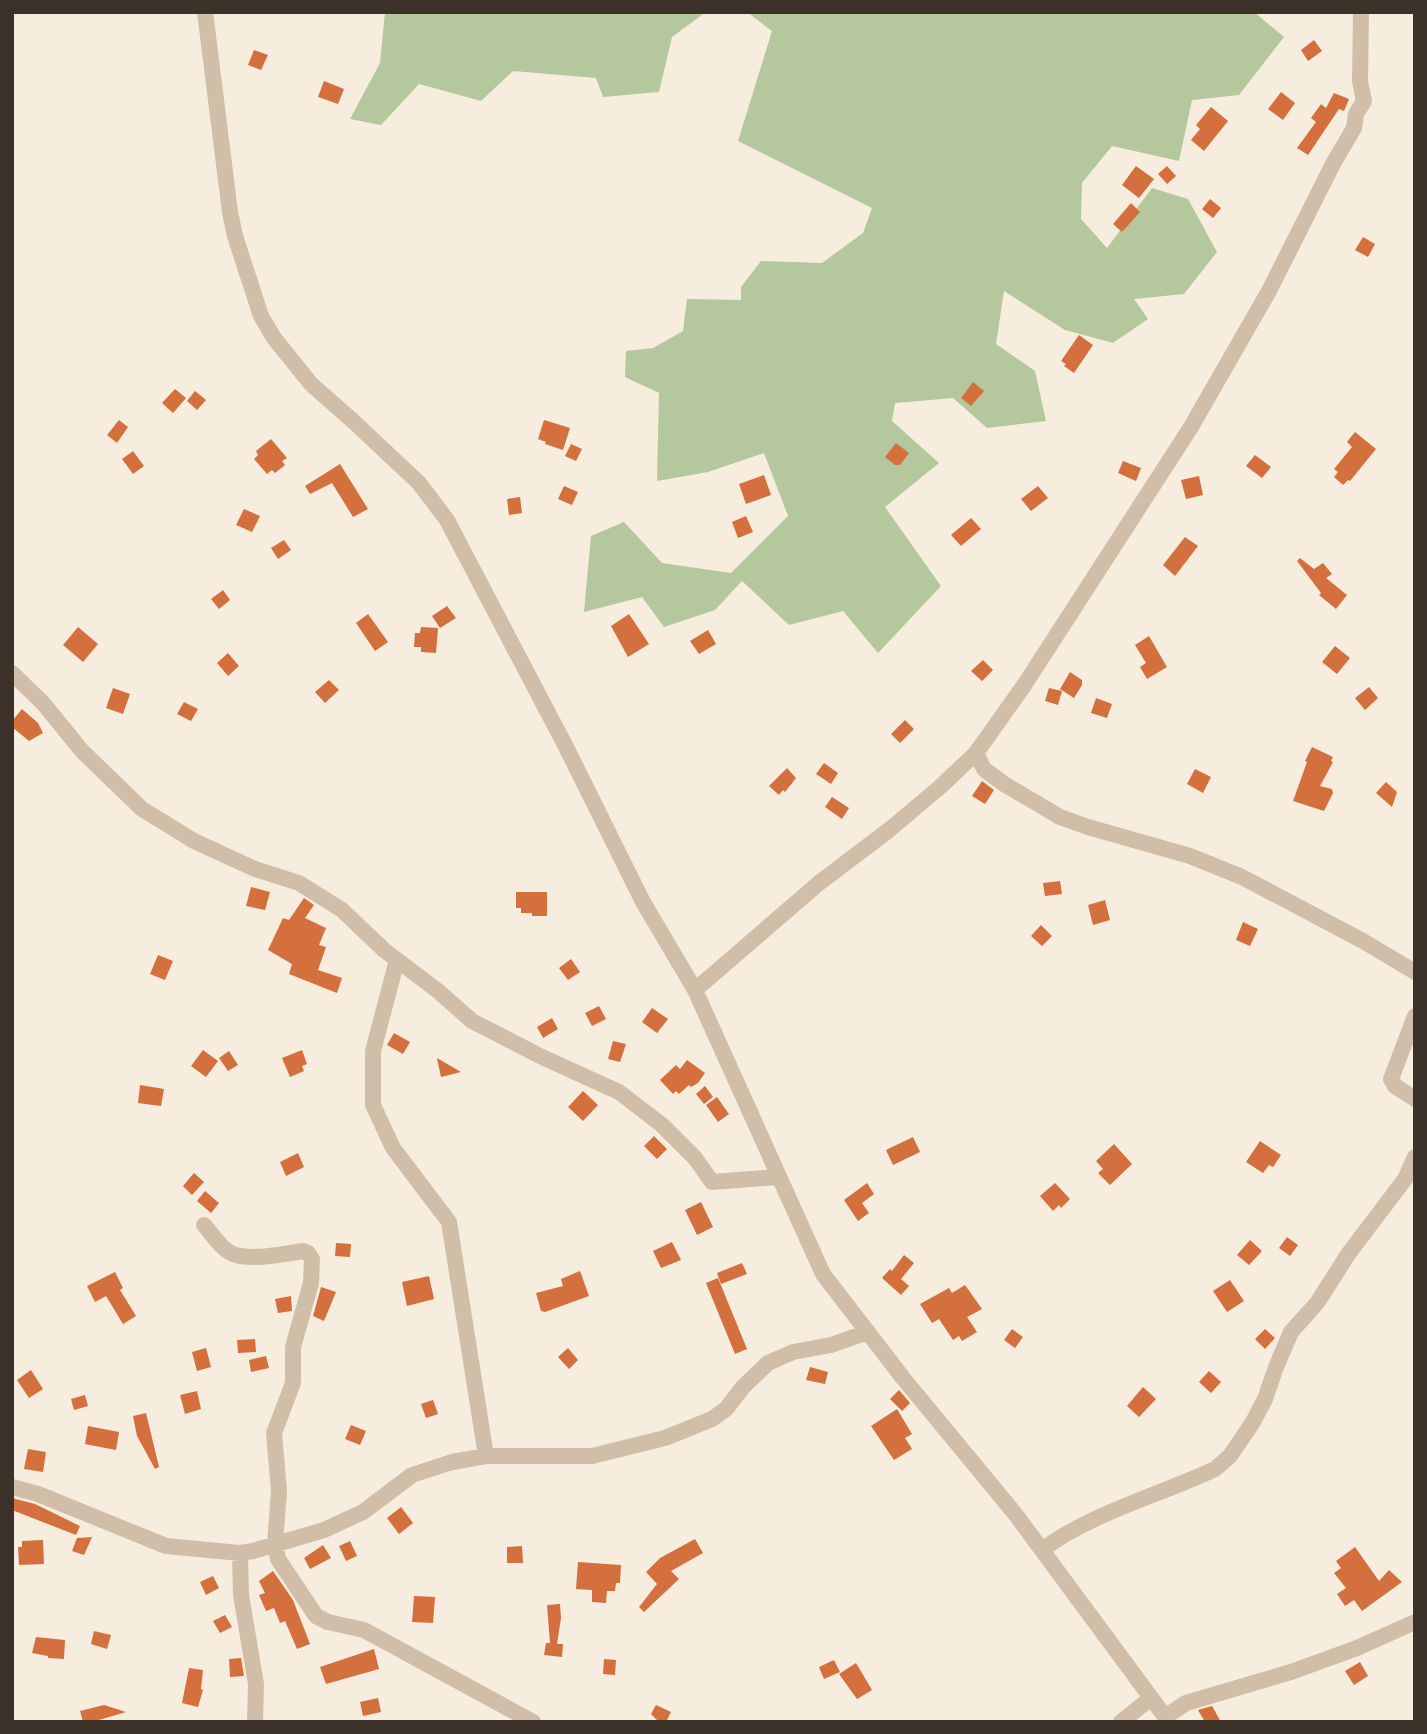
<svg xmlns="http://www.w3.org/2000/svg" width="1427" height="1734" font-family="'PT Sans',sans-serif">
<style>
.green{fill:#b5c79c}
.building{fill:#d46f3e}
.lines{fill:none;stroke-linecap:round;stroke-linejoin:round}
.minor{stroke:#d0bea8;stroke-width:16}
</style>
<rect width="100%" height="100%" fill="#f6edde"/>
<path class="green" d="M385 12H706L672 37 659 92 603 97 596 78 513 71 481 101 419 84 381 125 350 119 380 63Z
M747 12H1254L1284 37 1239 95 1192 100 1179 161 1112 146 1082 183 1081 219 1107 248 1152 188 1188 199 1217 252 1184 294 1134 299 1148 319 1113 343 1065 330 1004 291 996 344 1035 371 1046 421 987 428 953 398 895 403 892 421 939 463 885 507 941 586 878 653 843 611 789 625 742 581 715 610 664 627 642 597 584 612 591 536 624 522 662 563 731 573 788 516 764 453 708 472 657 481 659 393 625 377 626 351 653 348 683 331 687 299 741 300V287L761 261 822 263 863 233 872 208 738 141 772 31Z"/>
<path class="building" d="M1314 40 1322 51 1308 61 1301 50Z
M254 50 268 55 261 70 248 65Z
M324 81 344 89 338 104 318 97Z
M1281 92 1295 103 1283 120 1268 109Z
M1334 93 1349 99 1344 111 1339 109 1308 155 1297 148 1316 122 1311 118 1321 104 1326 108Z
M1211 107 1228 121 1204 151 1191 140 1200 129 1196 125Z
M1136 166 1154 179 1139 198 1122 185Z
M1167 166 1176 176 1167 184 1158 174Z
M1210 199 1221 208 1213 218 1202 209Z
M1131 203 1140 212 1122 232 1113 224Z
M1363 237 1375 244 1368 257 1355 250Z
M1079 335 1093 345 1074 373 1064 366 1066 364 1061 361Z
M973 382 984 391 971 406 961 398Z
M175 389 186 398 173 413 162 403Z
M195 391 206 400 197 410 187 401Z
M119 420 128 427 117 443 107 435Z
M544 420 570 428 563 450 545 444 546 442 538 439Z
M1355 432 1376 449 1350 481 1348 480 1343 485 1334 477 1338 472 1334 469 1352 447 1347 442Z
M271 439 287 458 282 461 285 465 275 473 272 470 267 474 254 459 258 455 256 451Z
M896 443 909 453 900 465H895L885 457Z
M571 444 582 449 576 461 565 456Z
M133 451 144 466 133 474 122 459Z
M1255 455 1271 467 1262 478 1246 466Z
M1123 461 1141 468 1136 481 1118 473Z
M340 464 368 509 353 517 332 483 310 494 305 486Z
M764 475 771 495 746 504 739 484Z
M1199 476 1203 495 1186 499 1181 480Z
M564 486 578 492 572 505 558 499Z
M1038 486 1048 498 1031 511 1021 499Z
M520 497 522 513 509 515 507 499Z
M244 509 260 516 252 532 236 525Z
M746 516 753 532 738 538 732 522Z
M971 518 981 529 961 546 951 535Z
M1185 537 1198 546 1175 576 1163 565Z
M284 540 291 550 278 559 271 548Z
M1300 558 1314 569 1323 563 1332 574 1326 578 1347 595 1336 609 1319 595 1321 593 1297 561Z
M223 590 230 600 219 609 211 599Z
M447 606 456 618 440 628 432 616Z
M368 614 388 642 375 651 356 623Z
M629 614 649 644 628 657 611 626Z
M78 627 98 644 83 662 63 645Z
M421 627 438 628 436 653 421 652V647H414L415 633H420Z
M708 630 716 644 699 654 690 641Z
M1149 636 1167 667 1147 679 1140 667 1146 663 1135 645Z
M1335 646 1350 658 1337 674 1322 662Z
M228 653 239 666 228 676 217 663Z
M983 660 993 670 982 681 971 671Z
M1070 672 1082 680V685L1074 698 1060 689Z
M329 680 339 690 325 703 315 692Z
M1369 687 1378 698 1365 710 1355 698Z
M113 688 130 694 123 714 106 708Z
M1049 688 1062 691 1058 705 1045 701Z
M1096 698 1112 704 1107 718 1091 713Z
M184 702 198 709 191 721 177 714Z
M22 709 38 723 43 733 29 741 12 727V721Z
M905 720 914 729 900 743 891 734Z
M1312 747 1333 757 1331 761 1333 762 1320 786 1332 789 1333 793 1324 811 1293 801 1307 762 1305 761Z
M824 763 838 773 831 784 816 774Z
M787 768 796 778 785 792 783 790 779 795 769 786Z
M1195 769 1211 777 1203 793 1187 784Z
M982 781 994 790 985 804 972 796Z
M1386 782 1397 792 1392 807 1376 793Z
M832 797 849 808 842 819 825 807Z
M1060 881 1062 894 1045 896 1043 883Z
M251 887 270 892 265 910 246 906Z
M516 892H547V916H532V913H521V908H516Z
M304 898 314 905 305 918 326 928 319 945 326 947 318 970 342 978 337 993 289 974 292 964 268 950 283 918 289 920Z
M1105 900 1110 920 1093 925 1088 905Z
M1243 922 1258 929 1250 946 1236 940Z
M1041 925 1052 936 1042 946 1031 936Z
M158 955 173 961 165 980 150 974Z
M571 959 580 972 568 980 559 968Z
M599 1006 606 1019 592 1026 585 1013Z
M652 1008 668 1019 657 1033 642 1022Z
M552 1018 558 1029 543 1038 537 1027Z
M394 1033 410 1042 403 1054 387 1045Z
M613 1041 626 1044 620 1062 608 1059Z
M203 1050 218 1061 206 1077 191 1066Z
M302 1050 307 1064 302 1066 304 1071 290 1077 282 1058Z
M229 1051 238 1065 228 1071 219 1058Z
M437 1058 461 1072 441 1077Z
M687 1060 705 1073 698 1083 691 1087 689 1085 679 1094 676 1091 673 1094 660 1080 676 1065 680 1069Z
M140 1085 164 1089 161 1106 138 1103Z
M705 1086 713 1097 704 1104 696 1094Z
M583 1091 598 1105 583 1121 568 1107Z
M717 1097 729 1114 718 1122 706 1105Z
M654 1136 667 1149 657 1159 644 1146Z
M913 1137 920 1152 893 1165 886 1150Z
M1260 1141 1281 1155 1273 1167 1269 1165 1263 1173 1246 1162Z
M1114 1144 1132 1164 1110 1185 1098 1173 1103 1169 1096 1161Z
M298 1153 304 1167 286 1176 280 1162Z
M194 1173 204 1182 192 1195 183 1186Z
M867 1183 874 1194 862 1203 869 1213 858 1221 844 1200Z
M1055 1183 1070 1199 1061 1208 1059 1205 1053 1211 1040 1196Z
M205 1191 219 1203 211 1213 197 1201Z
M701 1202 713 1227 697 1235 685 1210Z
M1287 1237 1298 1245 1290 1256 1279 1248Z
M1250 1240 1262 1251 1249 1265 1237 1255Z
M672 1242 681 1260 661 1268 653 1251Z
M336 1243 351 1244 350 1257 335 1256Z
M904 1255 914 1263 901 1279 909 1286 901 1295 882 1278 890 1269 892 1271Z
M742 1263 747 1274 721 1284 717 1273Z
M580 1271 589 1296 545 1312 541 1311 536 1293 563 1286 561 1279Z
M115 1272 123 1288 120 1290 136 1316 123 1324 106 1296 95 1302 87 1286Z
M429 1276 434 1299 407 1306 402 1282Z
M718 1278 747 1349 735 1354 706 1283Z
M1230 1280 1244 1301 1227 1312 1213 1291Z
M965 1285 982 1309 967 1317 977 1332 962 1341 959 1336 953 1340 939 1319 932 1323 920 1304 949 1288 952 1293Z
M321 1287 336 1292 324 1321 313 1316Z
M291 1296 292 1311 278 1313 275 1299Z
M1012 1329 1023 1337 1015 1348 1004 1340Z
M1265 1329 1275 1338 1265 1349 1255 1339Z
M255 1339 256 1352 238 1353 237 1340Z
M206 1348 211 1367 197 1371 192 1352Z
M568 1348 578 1360 569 1369 558 1357Z
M266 1356 269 1368 251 1372 249 1360Z
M810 1367 828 1372 825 1384 806 1380Z
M31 1370 43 1389 29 1398 17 1380Z
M1209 1371 1221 1382 1211 1393 1199 1382Z
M1143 1387 1156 1399 1139 1417 1127 1406Z
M899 1390 910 1403 902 1411 890 1399Z
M197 1391 201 1409 185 1414 180 1395Z
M85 1395 88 1406 74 1410 71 1399Z
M433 1400 438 1414 426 1418 421 1404Z
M897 1409 912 1434 905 1438 912 1449 894 1460 871 1426Z
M146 1413 159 1467 155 1469 137 1436 133 1416Z
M351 1425 366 1431 360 1445 345 1439Z
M88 1426 119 1432 116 1450 85 1444Z
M28 1449 46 1452 43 1472 24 1469Z
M12 1498 35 1504 80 1526 76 1535 12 1510Z
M401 1507 413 1523 399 1534 387 1518Z
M92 1537 84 1555 72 1551 77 1538Z
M695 1539 703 1553 671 1571 679 1579 644 1612 639 1607 657 1584 646 1572 660 1558Z
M43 1540 44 1564 19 1565 18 1547H22V1541Z
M350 1541 357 1556 346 1561 339 1546Z
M323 1545 331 1558 310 1569 304 1558Z
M522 1546 523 1563H507V1547Z
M1355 1547 1379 1581 1389 1570 1402 1582 1362 1611 1354 1600 1345 1606 1337 1594 1346 1588 1334 1573 1341 1568 1336 1561Z
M578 1562 621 1565 620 1583H616L615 1591H607L606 1603 592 1602V1590L576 1589Z
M273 1571 293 1600 310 1644 297 1649 285 1621 280 1623 274 1608 266 1611 259 1595 265 1593 259 1581Z
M213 1576 219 1588 206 1595 200 1582Z
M414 1596 435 1597 433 1623 412 1622Z
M560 1604 561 1618 557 1644H563L562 1657 544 1655 546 1643H550L547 1605Z
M225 1615 232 1627 220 1633 213 1621Z
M94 1631 111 1635 107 1649 91 1644Z
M36 1637 65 1640 64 1659 48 1658V1656L32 1653Z
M374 1649 379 1669 326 1684 320 1667Z
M241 1658 244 1676 230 1677 229 1659Z
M604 1659 616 1660 615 1675 603 1674Z
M834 1660 840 1672 824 1679 819 1667Z
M1360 1662 1368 1676 1354 1685 1345 1671Z
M856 1663 872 1690 857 1699 839 1674Z
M189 1668 203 1670 201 1689 203 1690 198 1707 182 1703Z
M378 1698 381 1712 363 1716 360 1702Z
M104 1705 126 1712 92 1722H83L80 1711Z
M656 1705 671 1712 666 1722H659L651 1714Z
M1212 1706 1221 1722H1205L1198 1710Z"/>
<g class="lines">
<path class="minor" d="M205 12 230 212 235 236 261 316 274 338 311 384 353 421 419 483 447 520 566 747 643 902 695 990 823 1274 903 1378 1016 1515 1169 1722
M12 673 43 703 82 751 142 809 194 841 255 869 299 883 342 910 384 950 438 991 472 1021 542 1057 619 1092 662 1125 695 1158 712 1182 778 1177
M976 753 984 769 1004 784 1060 817 1088 827 1190 856 1242 877 1363 941 1415 972
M397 960 373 1051V1105L393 1148 449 1222 486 1456
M695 990 819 883 889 830 940 787 976 753 1025 684 1191 427 1269 291 1334 162 1354 128 1356 114 1364 101 1360 81 1361 12
M1415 1016 1391 1079 1395 1086 1415 1099
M204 1225C213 1235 223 1252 236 1255 255 1260 284 1254 303 1251L308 1253 312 1259 311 1283 293 1347V1383L274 1433 279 1491 275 1544 278 1559 316 1616 328 1622 364 1630 533 1722
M12 1487 38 1494 166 1546 240 1553 253 1551 324 1530 363 1512 412 1475 452 1462 486 1456H592L665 1438 712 1419 726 1409 743 1387 768 1363 793 1352 831 1345 868 1332
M1042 1550C1091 1513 1160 1495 1215 1469L1230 1456 1253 1422 1265 1399 1276 1367 1291 1332 1317 1303 1349 1253 1405 1179 1415 1157
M240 1553 241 1595 256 1684 255 1722
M1165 1717 1186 1703 1291 1672 1357 1648 1415 1622
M1121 1722 1151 1698"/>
</g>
<rect width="1427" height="1734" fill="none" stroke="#3c3129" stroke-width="28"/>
</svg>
